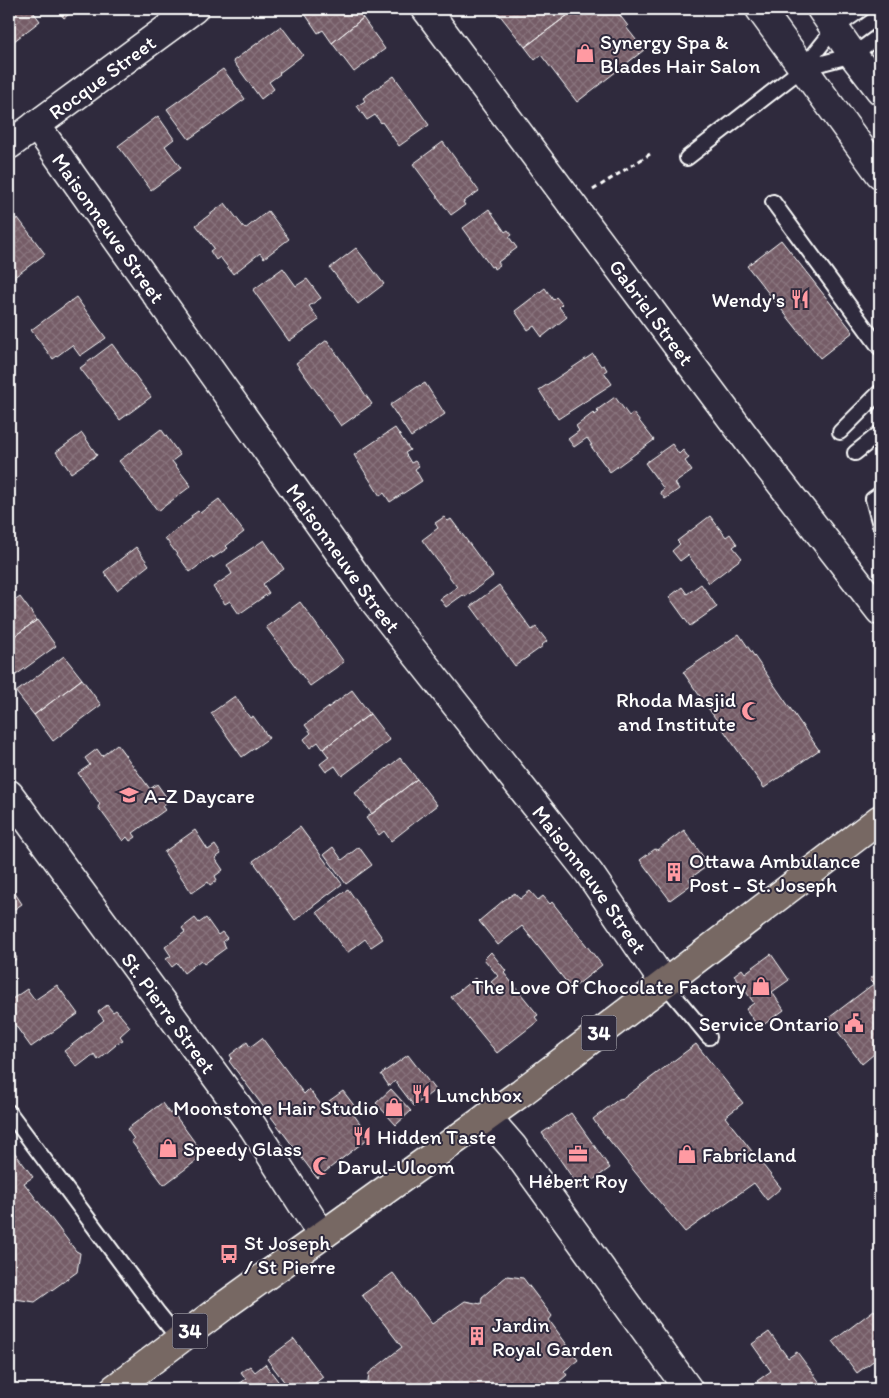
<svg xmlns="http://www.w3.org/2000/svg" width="889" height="1398" font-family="Itim,sans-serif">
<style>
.building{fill:url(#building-cross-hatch);stroke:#fff}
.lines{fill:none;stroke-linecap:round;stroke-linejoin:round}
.lane-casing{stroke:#fff;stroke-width:18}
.street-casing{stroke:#fff;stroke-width:31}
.secondary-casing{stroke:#fff;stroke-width:31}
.primary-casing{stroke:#fff;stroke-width:31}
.path{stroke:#fff;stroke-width:3;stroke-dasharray:5 4;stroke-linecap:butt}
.lane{stroke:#2f2a3d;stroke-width:14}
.street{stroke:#2f2a3d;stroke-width:28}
.secondary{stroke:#2f2a3d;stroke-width:28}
.primary{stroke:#776864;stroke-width:28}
.labels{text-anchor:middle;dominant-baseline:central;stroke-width:4;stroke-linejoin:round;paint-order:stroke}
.shield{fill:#2f2a3d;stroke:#c1bfc5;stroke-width:1}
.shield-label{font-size:20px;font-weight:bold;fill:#fff}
.poi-label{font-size:21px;fill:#fff;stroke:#2f2a3d;text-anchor:start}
.street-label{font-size:21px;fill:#fff;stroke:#2f2a3d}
</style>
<defs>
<pattern id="building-cross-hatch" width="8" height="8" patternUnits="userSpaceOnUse" patternTransform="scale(1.25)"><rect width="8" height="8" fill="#745b66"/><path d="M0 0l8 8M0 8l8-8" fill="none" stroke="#89747d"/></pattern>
</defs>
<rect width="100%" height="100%" fill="#2f2a3d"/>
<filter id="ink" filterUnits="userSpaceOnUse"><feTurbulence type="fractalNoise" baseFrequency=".02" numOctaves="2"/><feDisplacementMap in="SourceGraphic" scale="10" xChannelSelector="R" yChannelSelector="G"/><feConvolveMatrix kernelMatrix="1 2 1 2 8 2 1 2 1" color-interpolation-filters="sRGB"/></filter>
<g filter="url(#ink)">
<path class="building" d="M9 9H31L40 21 9 45Z
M50 9H76L64 18 57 10 53 13Z
M306 9H356L363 18 332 43 323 30 318 33 303 11Z
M495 9H576L525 47Z
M576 9H615L628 26 626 27 644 50 577 102 541 55 535 60 525 47Z
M363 18 385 49 354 72 332 43Z
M281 26 303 55 279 73 280 74 269 82 274 89 261 99 233 61Z
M223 69 245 99 189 139 167 109Z
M394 76 429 125 399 146 382 122 381 123 375 115 367 120 357 106 365 101 363 98Z
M158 116 174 139 165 146 181 168 151 190 118 146Z
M443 142 479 191 463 202 465 205 451 215 413 164Z
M225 203 245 229 268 211 289 239 264 258 260 253 233 274 220 257 216 260 210 251 214 248 196 225Z
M489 209 505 232 508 230 512 235 509 237 517 248 498 262 500 265 494 269 493 266 491 267 463 228Z
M18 218 45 254 9 281V224Z
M781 240 853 332 820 358 747 266Z
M356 248 384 284 358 304 330 268Z
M283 268 296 286 307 279 321 298 309 306 319 320 289 341 253 290Z
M545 288 553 300 556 297 562 304 559 307 567 317 542 337 534 326 528 330 515 311Z
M76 297 106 338 80 356 72 345 53 359 31 330Z
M327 340 372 404 341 426 296 363Z
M112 344 151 397 120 420 80 368Z
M593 354 601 366 604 365 607 370 604 372 612 384 558 419 539 390Z
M425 383 445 414 411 437 390 405 420 385V386Z
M615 397 629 416 633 413 654 440 610 472 590 445H592L587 438 574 447 568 439 579 431 576 426 593 413 595 415 599 412 597 410Z
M395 428 410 450 405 453 411 463 415 461 419 466 415 469 422 481 390 502 384 493 380 496 354 455Z
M161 429 180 455 172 461 191 486 158 511 119 461Z
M82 433 97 455 71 473 56 452Z
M672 444 679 454 683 450 689 458 685 461 692 471 675 483 679 489 665 499 660 492 664 489 645 463Z
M219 499 244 532 226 546 228 548 213 558 212 556 190 572 165 538 192 518 191 516 198 511 200 513Z
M710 516 726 537 730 534 737 544 733 547 742 558 709 583 688 555 680 561 672 551 680 544 677 541Z
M444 517 448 521 451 519 493 576 465 597 463 595 446 607 440 599 457 587 422 540 438 528 435 523Z
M264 540 284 569 263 584 269 593 239 614 230 601 225 604 213 587 232 574 227 565Z
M136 547 149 565 117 590 104 572Z
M701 584 717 607 690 626 669 597 682 587 687 594Z
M499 585 532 630 536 627 547 641 542 645 543 646 515 666 471 606Z
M20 597 37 620 9 640V605Z
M300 602 344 662 310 686 266 627Z
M37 620 56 646 9 680V640Z
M739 634 819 750 764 788 683 672Z
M64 656 82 679 34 715 16 692Z
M82 679 101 705 53 741 34 715Z
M352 690 370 714 323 749 318 742 310 748 304 739 311 733 305 725Z
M235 696 250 718 253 716 269 738 242 757 211 713Z
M370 714 390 740 342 776 335 766 326 772 320 764 329 757 323 749Z
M117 744 150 789 157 784 169 801 162 806 165 810 133 833 136 837 130 841 127 837 123 841 98 807 100 804 78 773 90 765 85 758 97 749 102 756Z
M400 758 417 779 372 814 355 793Z
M417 779 437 805 391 841 384 831 379 835 366 818Z
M300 827 342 884 295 920 253 861Z
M195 830 208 850 215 845 221 854 215 858 223 870 215 876 217 880 210 885 208 882 192 893 164 852Z
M684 830 709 865 689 879 692 884 670 900 640 860 655 849 657 850Z
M333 847 342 860 359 847 372 865 346 884 324 854Z
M9 884 22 904 9 913Z
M348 889 383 939 371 947 365 939 347 953 317 912Z
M530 891 538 900 543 896 550 904 552 902 602 965 572 989 522 926 498 945 479 921 504 900 515 893 520 899Z
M195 918 199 923 206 918 218 935 222 932 227 938 223 941 226 948 204 964 201 960 184 973 177 963 172 967 166 959 171 956 165 947 185 932 182 928Z
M9 946 17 958 9 964Z
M491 952 506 971 504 973 538 1015 535 1017 538 1021 497 1053 451 997 475 978 486 992 494 985 491 982 498 976 484 959Z
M771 954 789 980 772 992 784 1010 759 1028 746 1009 754 1003 734 975 742 969 745 973Z
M880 971V990L873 981 872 982 870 979Z
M57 985 78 1014 31 1047 10 1018H12L9 1014V1001L27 989 35 1000Z
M872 985 878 992 876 994 880 1000V1049L862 1064 833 1025 831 1027 826 1020Z
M107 1005 113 1012 116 1010 130 1027 120 1036 123 1040 115 1044 116 1045 98 1060 94 1054 77 1067 64 1051 104 1020 98 1012Z
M262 1038 304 1094 309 1089 322 1106 343 1091 356 1108 351 1111 370 1137 317 1178 229 1061 232 1058 230 1055 247 1042 250 1047Z
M696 1044 743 1103 725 1117 781 1188 767 1200 754 1183 685 1232 647 1187 597 1125 593 1119 619 1099 624 1098Z
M408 1055 435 1090 414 1106 395 1081 389 1086 381 1074Z
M391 1089 411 1111 396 1125 376 1103Z
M162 1103 170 1114 172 1111 204 1155 164 1185 131 1141 134 1139 127 1129Z
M571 1113 610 1168 580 1189 542 1133Z
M9 1145 33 1177 24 1183 76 1251 80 1253 77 1272 35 1302 15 1299 9 1293Z
M393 1273 432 1324 465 1301 481 1304 482 1297 507 1276 523 1278 552 1316 549 1320 578 1360 564 1371 567 1375 553 1387 549 1382 538 1389H367L369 1373 402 1347 362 1295Z
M874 1310 880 1319V1356L857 1373 833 1341Z
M769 1332 788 1358 797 1352 821 1384 814 1389H763L757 1381 771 1371 752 1344Z
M294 1339 323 1377 307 1389H303L297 1382 289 1388 267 1359Z
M265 1364 284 1389H232L246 1379 241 1372 250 1366 255 1372Z"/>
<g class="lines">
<g class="lane-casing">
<path id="lane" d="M803 68 853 55 880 35
M687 158 803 68 835 28 862 9
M773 202 880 348
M840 432 880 392
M855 453 880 433
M880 494 873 499 880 525
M664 983 709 1037
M9 1112 158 1313 179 1339"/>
</g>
<g class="street-casing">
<g id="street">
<path id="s1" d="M426 9 755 450 880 611"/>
<path id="s2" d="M36 125 374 601 589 873 664 983"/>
<path id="s3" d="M9 145 194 9"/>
<path id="s4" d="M9 794 253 1127 322 1235"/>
<path d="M487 1117 513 1147 688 1389"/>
</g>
</g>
<g class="secondary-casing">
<path id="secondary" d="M760 9 880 174
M821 9 853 55 880 90"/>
</g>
<g class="primary-casing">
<path id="primary" d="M114 1389 228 1303 522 1092 880 819"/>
</g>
<path class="path" d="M593 190 650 154"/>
<use href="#lane" class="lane"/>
<use href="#street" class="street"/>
<use href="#secondary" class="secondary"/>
<use href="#primary" class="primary"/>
</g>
</g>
<defs>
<g id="shop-bare" transform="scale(1.5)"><path d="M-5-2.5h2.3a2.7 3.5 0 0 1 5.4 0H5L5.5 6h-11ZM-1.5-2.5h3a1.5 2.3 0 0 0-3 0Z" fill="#ff9aa2" stroke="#2f2a3d" stroke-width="2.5" paint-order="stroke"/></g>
<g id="restaurant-bare" transform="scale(1.5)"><path d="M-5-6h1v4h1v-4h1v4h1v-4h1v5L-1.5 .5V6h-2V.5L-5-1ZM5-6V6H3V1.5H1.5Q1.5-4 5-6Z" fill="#ff9aa2" stroke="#2f2a3d" stroke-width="2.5" paint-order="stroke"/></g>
<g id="mosque-bare" transform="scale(1.5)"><path d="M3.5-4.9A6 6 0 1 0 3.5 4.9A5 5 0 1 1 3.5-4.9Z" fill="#ff9aa2" stroke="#2f2a3d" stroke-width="2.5" paint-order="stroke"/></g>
<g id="school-bare" transform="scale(1.5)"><path d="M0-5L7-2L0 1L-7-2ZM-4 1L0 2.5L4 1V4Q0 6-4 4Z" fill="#ff9aa2" stroke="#2f2a3d" stroke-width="2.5" paint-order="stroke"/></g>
<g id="building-bare" transform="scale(1.5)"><path d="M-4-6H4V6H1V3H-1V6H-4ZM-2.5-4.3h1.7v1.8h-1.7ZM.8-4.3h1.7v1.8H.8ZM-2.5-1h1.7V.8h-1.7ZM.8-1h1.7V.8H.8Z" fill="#ff9aa2" stroke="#2f2a3d" stroke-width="2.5" paint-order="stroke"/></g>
<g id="civic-bare" transform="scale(1.5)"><path d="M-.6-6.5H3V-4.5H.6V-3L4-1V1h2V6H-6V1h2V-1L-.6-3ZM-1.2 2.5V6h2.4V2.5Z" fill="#ff9aa2" stroke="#2f2a3d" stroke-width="2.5" paint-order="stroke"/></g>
<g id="office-bare" transform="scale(1.5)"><path d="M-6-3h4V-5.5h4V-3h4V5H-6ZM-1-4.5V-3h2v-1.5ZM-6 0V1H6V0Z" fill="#ff9aa2" stroke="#2f2a3d" stroke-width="2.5" paint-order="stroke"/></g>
<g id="bus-bare" transform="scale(1.5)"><path d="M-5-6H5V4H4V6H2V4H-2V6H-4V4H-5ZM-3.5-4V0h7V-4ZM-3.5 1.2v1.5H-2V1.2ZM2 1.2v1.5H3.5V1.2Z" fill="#ff9aa2" stroke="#2f2a3d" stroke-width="2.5" paint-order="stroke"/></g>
</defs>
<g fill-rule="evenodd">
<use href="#shop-bare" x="585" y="53"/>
<use href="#restaurant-bare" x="800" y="299"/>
<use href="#mosque-bare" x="751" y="711"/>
<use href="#school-bare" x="129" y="795"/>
<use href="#building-bare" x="674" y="872"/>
<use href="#shop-bare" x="761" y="986"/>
<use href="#civic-bare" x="854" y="1023"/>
<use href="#restaurant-bare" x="421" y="1094"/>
<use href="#shop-bare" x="394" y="1107"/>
<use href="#restaurant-bare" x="362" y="1136"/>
<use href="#shop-bare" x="168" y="1148"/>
<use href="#office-bare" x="578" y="1154"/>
<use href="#shop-bare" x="687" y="1154"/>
<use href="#mosque-bare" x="322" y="1166"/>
<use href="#bus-bare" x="229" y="1254"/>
<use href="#building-bare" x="477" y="1336"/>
</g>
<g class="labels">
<g class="shield">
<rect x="581.5" y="1015.5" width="35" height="35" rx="4"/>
<rect x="172.5" y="1313.5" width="35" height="35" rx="4"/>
</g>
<g class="shield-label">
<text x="599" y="1033">34</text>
<text x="190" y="1331">34</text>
</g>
<g class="poi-label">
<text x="600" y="41">Synergy Spa &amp;<tspan x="600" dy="24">Blades Hair Salon</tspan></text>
<text x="785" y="299" text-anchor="end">Wendy's</text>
<text x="736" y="699" text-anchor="end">Rhoda Masjid<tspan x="736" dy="24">and Institute</tspan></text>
<text x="144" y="795">A-Z Daycare</text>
<text x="689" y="860">Ottawa Ambulance<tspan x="689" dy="24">Post - St. Joseph</tspan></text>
<text x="746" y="986" text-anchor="end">The Love Of Chocolate Factory</text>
<text x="839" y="1023" text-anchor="end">Service Ontario</text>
<text x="436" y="1094">Lunchbox</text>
<text x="379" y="1107" text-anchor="end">Moonstone Hair Studio</text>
<text x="377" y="1136">Hidden Taste</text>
<text x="183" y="1148">Speedy Glass</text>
<text x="702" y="1154">Fabricland</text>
<text x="337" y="1166">Darul-Uloom</text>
<text x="578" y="1180" text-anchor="middle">Hébert Roy</text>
<text x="244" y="1242">St Joseph<tspan x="244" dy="24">/ St Pierre</tspan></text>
<text x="492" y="1324">Jardin<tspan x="492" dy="24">Royal Garden</tspan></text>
</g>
<g class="street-label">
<text stroke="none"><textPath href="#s3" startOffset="115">Rocque Street</textPath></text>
<text stroke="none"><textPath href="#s2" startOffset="126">Maisonneuve Street</textPath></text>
<text stroke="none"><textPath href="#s1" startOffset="378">Gabriel Street</textPath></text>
<text stroke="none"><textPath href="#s2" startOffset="531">Maisonneuve Street</textPath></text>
<text stroke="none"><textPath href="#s2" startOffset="936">Maisonneuve Street</textPath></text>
<text stroke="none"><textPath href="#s4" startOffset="271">St. Pierre Street</textPath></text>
</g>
</g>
<rect width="889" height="1398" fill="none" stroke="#2f2a3d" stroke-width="30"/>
<rect x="15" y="15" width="859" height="1368" fill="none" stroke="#fff" stroke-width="2" filter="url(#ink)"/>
</svg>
